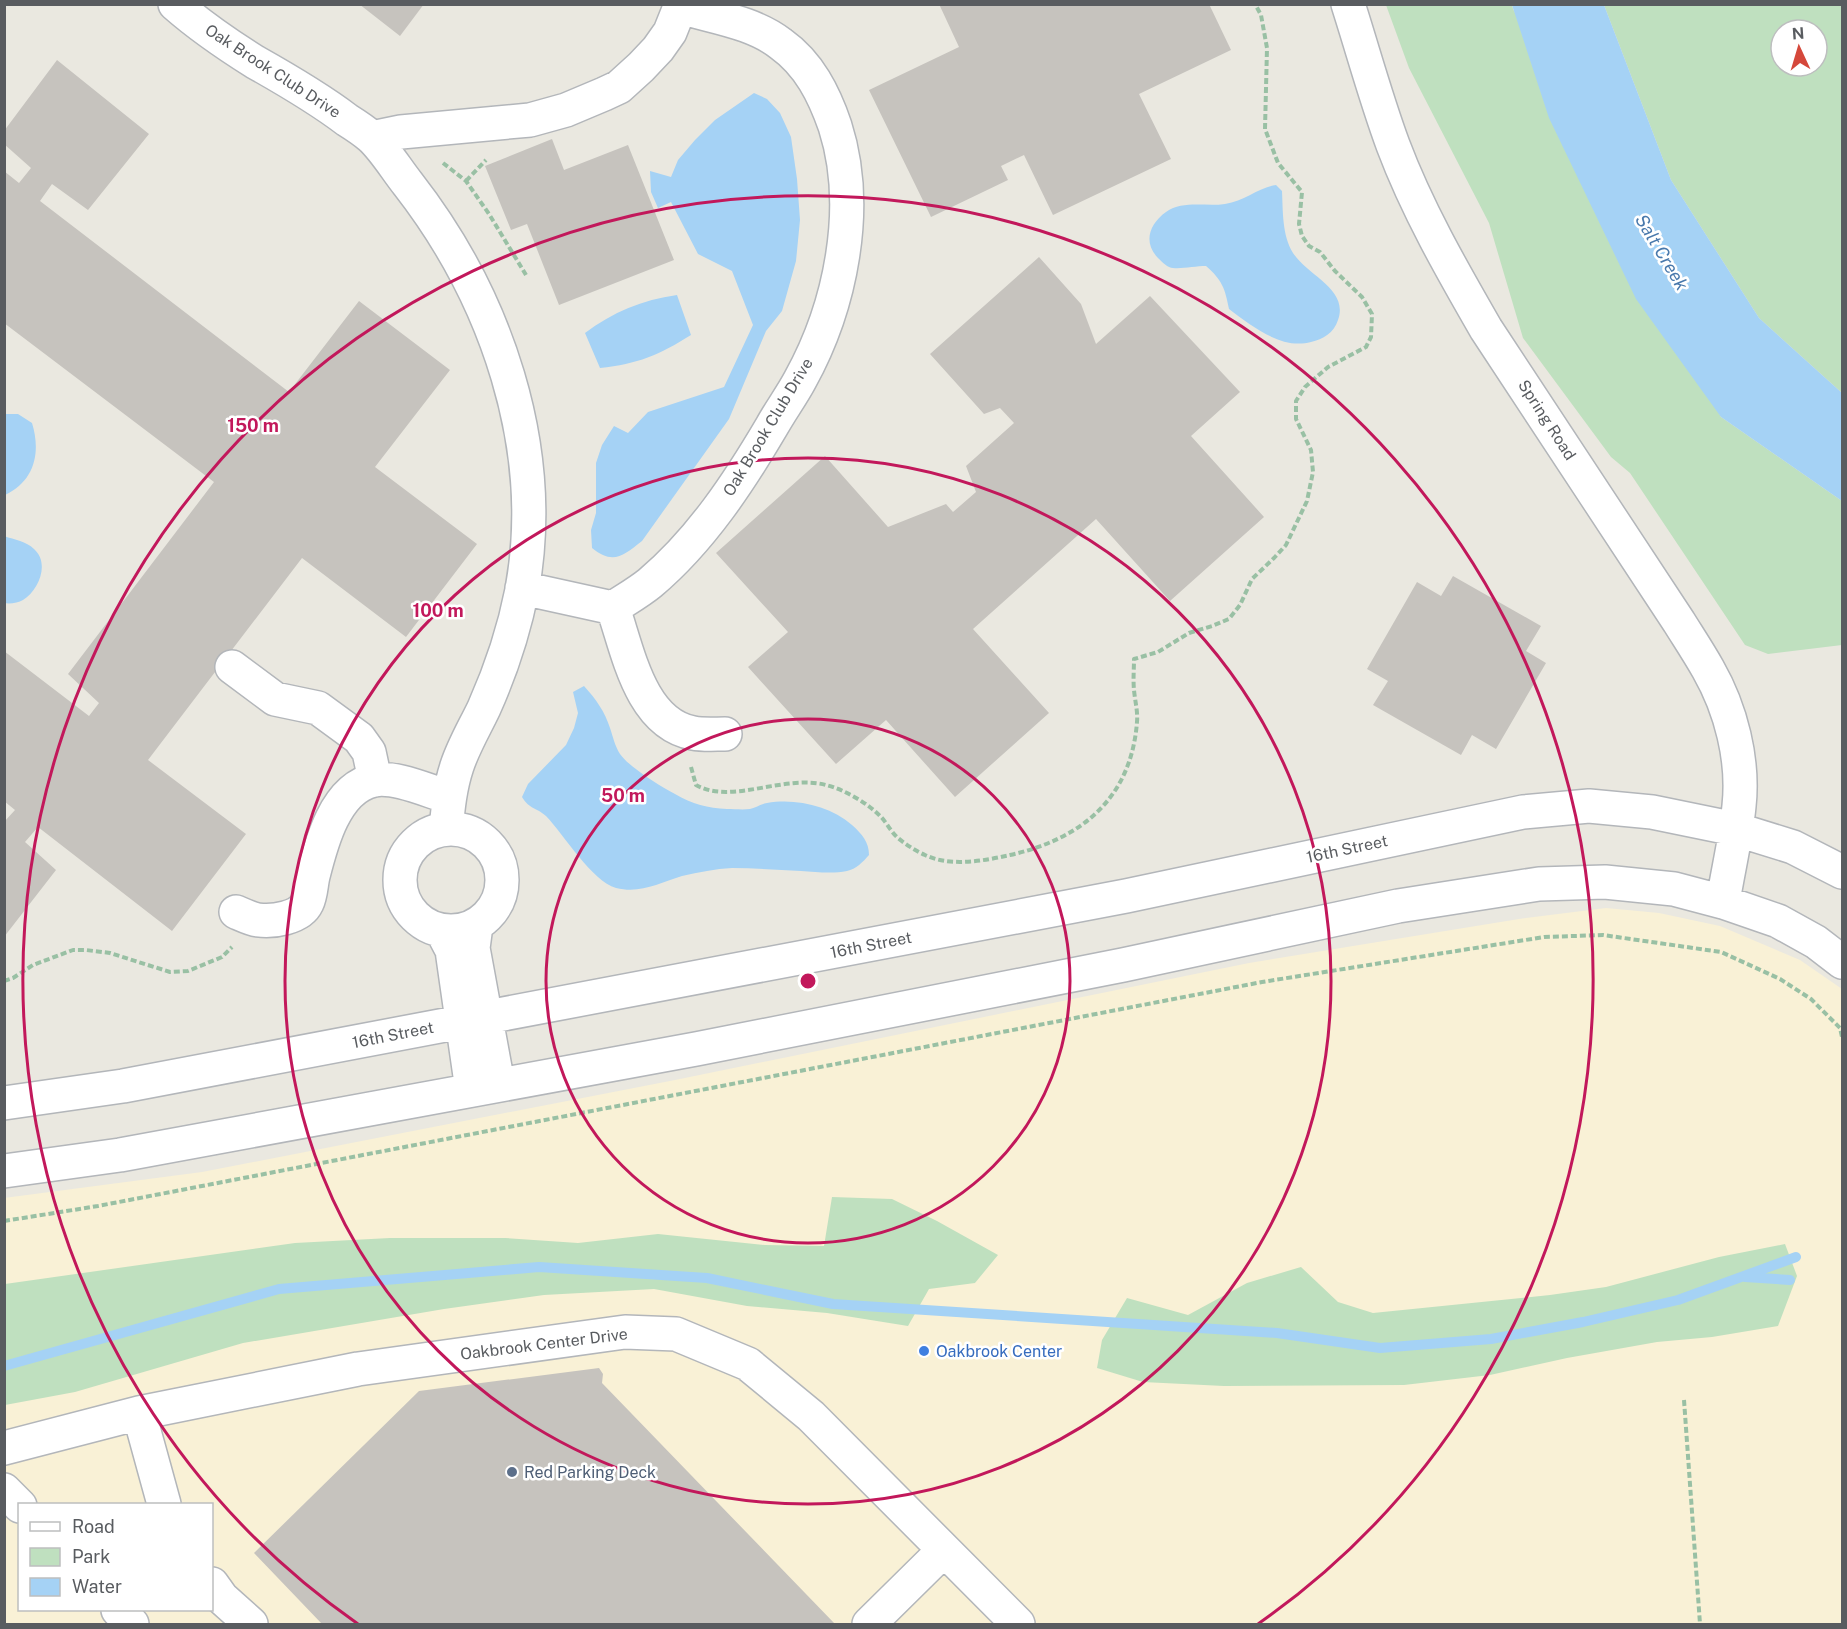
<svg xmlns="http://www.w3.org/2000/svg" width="1847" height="1629" font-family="'Public Sans',sans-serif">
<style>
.commercial{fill:#f9f1d6;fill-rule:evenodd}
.green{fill:#bfe0bf;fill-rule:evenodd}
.water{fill:#a5d2f5}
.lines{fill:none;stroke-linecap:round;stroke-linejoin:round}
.stream{stroke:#a5d2f5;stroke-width:10}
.building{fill:#c6c3be}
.minor-casing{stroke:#b3b6ba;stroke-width:36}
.path{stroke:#99c0a4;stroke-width:4;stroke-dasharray:6 3;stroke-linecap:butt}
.minor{stroke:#fff;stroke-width:33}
.ring{fill:none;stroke:#c2185b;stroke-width:3}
.shop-dot{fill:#3f7fe0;stroke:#fff;stroke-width:2}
.service-dot{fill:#5c6f8a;stroke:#fff;stroke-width:2}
.labels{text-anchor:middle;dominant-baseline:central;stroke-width:5;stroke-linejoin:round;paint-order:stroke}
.street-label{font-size:16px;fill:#595c60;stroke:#fff}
.shop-label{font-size:16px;fill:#366cbe;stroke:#fff;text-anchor:start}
.service-label{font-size:16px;fill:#4e5e75;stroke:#fff;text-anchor:start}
.water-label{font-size:18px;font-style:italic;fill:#4979ac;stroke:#fff}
.centre{fill:#c2185b;stroke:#fff;stroke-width:3}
.ring-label{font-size:18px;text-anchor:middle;font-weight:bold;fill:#c2185b;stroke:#fff;stroke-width:5;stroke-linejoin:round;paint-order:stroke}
</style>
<rect width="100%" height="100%" fill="#eae8e0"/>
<path class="commercial" d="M1606 908 1659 913 1720 926 1800 960 1842 989V1624H5L4 1198 202 1172 675 1080 1249 963 1519 919ZM20 1504H212V1610H20Z"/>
<path class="green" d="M1386 5H1512L1513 9 1721 417 1842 501V645L1768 654 1745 645 1630 473 1611 457 1523 338 1489 223 1409 68Z
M1604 5H1842V393L1759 318 1671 180ZM1781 30H1817V66H1781Z
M832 1197 892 1199 937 1221 998 1255 975 1283 929 1289 908 1326 827 1313 747 1306 654 1289 544 1295 444 1309 243 1343 75 1392 5 1405V1284L295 1243 390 1238H505L578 1243 658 1234 765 1245 824 1246Z
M1785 1244 1797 1276 1778 1326 1712 1337 1657 1342 1567 1358 1490 1375 1404 1385 1224 1386 1143 1382 1097 1368 1102 1340 1127 1298 1188 1315 1247 1283 1301 1267 1338 1302 1373 1313 1550 1295 1606 1287 1719 1257Z"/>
<path class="water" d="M1512 5H1604L1671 180 1759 318 1842 393V501L1721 417 1636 299 1549 118Z
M754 93 767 99 780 113 791 137 797 179 800 220 796 261 782 311 766 331 729 419 642 541C623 556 613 565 592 548L591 530 596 513V463L602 445 614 426 628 433 648 412 724 387 753 325 732 271 698 254 671 202 658 208 651 192 650 171 671 177 678 160 695 140 715 120Z
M1276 185 1282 191C1283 211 1282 235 1293 253 1308 276 1349 289 1338 320 1334 333 1323 339 1311 342 1281 350 1252 326 1229 309 1225 288 1222 280 1206 266 1196 266 1182 269 1173 268 1168 268 1162 262 1158 258 1143 243 1149 224 1166 212 1183 200 1206 207 1225 204 1245 201 1259 187 1276 185Z
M677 295 691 335C659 355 638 364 600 368L585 333C613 312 642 300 677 295Z
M5 414H18L32 423C41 452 35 481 5 495Z
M4 536C15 540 26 541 34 549 50 563 39 590 23 600 18 603 10 604 4 603Z
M584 686C596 699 605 712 610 728 613 737 615 746 620 754 629 767 660 786 675 794 692 804 708 808 727 809 734 809 743 810 750 809 755 808 761 804 767 803 796 798 830 806 852 825 862 834 869 842 869 855 863 862 856 869 847 871 833 874 816 872 801 871 778 870 755 868 732 868 715 869 699 872 682 876 659 883 641 894 616 888 592 881 564 835 546 816 536 807 530 810 522 797L528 784 566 745 574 728 578 713 573 692Z"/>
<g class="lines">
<path class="stream" d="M1745 1277 1790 1280
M4 1366 279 1289 539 1267 707 1278 833 1304 1277 1333 1380 1348 1491 1339 1583 1322 1678 1300 1796 1257"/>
</g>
<path class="building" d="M359 4H424L400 36Z
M939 4H1209L1231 50 1139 94 1171 159 1053 215 1024 155 1001 166 1008 180 931 217 869 90 959 47Z
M57 60 149 134 88 210 52 184 40 201 289 392 359 301 450 370 375 467 477 544 406 637 302 558 148 760 246 834 172 931 38 827 25 842 56 870 4 937V822L15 810 4 801V651L89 716 99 703 68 674 214 482 4 323V171L19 183 31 168 4 144V131Z
M552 139 564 170 628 145 674 260 559 305 527 224 511 230 485 166Z
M1039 257 1081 304 1096 344 1150 296 1240 392 1191 436 1264 517 1170 601 1096 519 973 629 1049 713 955 797 886 720 836 764 748 667 788 632 716 553 825 456 888 527 946 504 953 512 976 492 966 466 1014 423 1000 408 984 414 930 354Z
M1453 576 1541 626 1526 651 1546 663 1496 749 1472 735 1461 755 1373 705 1388 681 1367 669 1417 582 1441 596Z
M599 1368 603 1374 602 1383 835 1624H322L254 1553 419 1391Z"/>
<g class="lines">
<g class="minor-casing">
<path id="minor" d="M175 4C200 26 228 45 255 62 287 80 318 98 347 120 355 125 364 131 371 137 385 150 396 169 408 184 496 297 548 447 522 590 514 631 501 670 484 708 475 727 464 745 457 766 450 787 448 808 446 829
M1348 4C1363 51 1376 99 1393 145 1417 209 1452 270 1486 329L1679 622C1689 638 1699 653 1708 669 1731 709 1744 760 1739 806 1736 838 1728 870 1723 902
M372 138 401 132 530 120 566 110 604 94 619 87 641 67 658 49 670 32 680 7C713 17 753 22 781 44 809 64 824 94 835 126 861 207 841 306 800 380 792 395 781 410 772 426 739 482 701 540 650 583 639 592 625 600 613 608L522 588
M613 608C628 651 640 723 693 733 703 735 715 734 725 734
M232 667 275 699 318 708 359 738 369 752 375 780
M400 880a51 51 0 1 1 102 0a51 51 0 1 1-102 0Z
M236 912C243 915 251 919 258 920 273 922 300 918 307 903 311 895 311 884 313 876 321 844 335 788 374 780 395 776 428 791 449 797
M442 931 452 950 472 1090
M475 933 473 948 498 1084
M4 1103 123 1086 1126 896 1523 812 1589 806 1652 812 1735 829 1793 847 1842 872
M4 1171 120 1155 696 1049 1123 965 1398 906 1539 884 1605 882 1674 889 1723 902 1778 921 1816 942 1842 962
M139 1413 164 1504
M4 1448 139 1413 358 1369 625 1332 676 1334 748 1364 811 1416 1018 1624
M4 1490 20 1506
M212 1584 222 1598 251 1624
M118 1610 132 1624
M869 1624 944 1550"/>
</g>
<path class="path" d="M443 163 466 181 489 214 526 275
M466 181 486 160
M691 767 696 785C731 805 784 774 826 785 843 789 868 803 881 817 887 823 891 832 898 838 905 844 916 851 925 855 950 867 983 861 1010 855 1081 839 1131 799 1137 722 1138 712 1135 701 1134 690 1133 680 1134 669 1134 659L1158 652 1189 633 1212 626 1229 619 1240 605 1252 579 1274 558 1286 545 1307 501 1313 472 1311 450 1296 419V401L1305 387 1328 367 1366 347 1371 337 1372 314 1362 297 1335 271 1320 252 1309 246 1302 236 1299 224 1302 192 1278 163 1265 129 1267 48 1261 15 1255 4
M4 981 13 978 33 965 73 950H86L110 953 170 972 188 971 222 957 232 947
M4 1221 98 1206 1262 982 1544 937 1603 935 1721 952 1780 979 1811 999 1840 1028 1842 1037
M1684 1400 1700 1624"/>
<use href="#minor" class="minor"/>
</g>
<g class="ring">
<circle cx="808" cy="981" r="262"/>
<circle cx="808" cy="981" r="523"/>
<path d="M358 1624A785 785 0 1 1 1258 1624"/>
</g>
<circle class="shop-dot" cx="924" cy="1351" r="6"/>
<circle class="service-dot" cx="512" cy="1472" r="6"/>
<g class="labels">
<g class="street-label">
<text transform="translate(273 71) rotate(33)">Oak Brook Club Drive</text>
<text transform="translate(1547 420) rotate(57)">Spring Road</text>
<text transform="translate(768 427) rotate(-59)">Oak Brook Club Drive</text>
<text transform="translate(1347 849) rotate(-12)">16th Street</text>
<text transform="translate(871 945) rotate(-11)">16th Street</text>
<text transform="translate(393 1035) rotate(-11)">16th Street</text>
<text transform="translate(544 1344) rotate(-7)">Oakbrook Center Drive</text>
</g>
<g class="shop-label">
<text x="936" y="1351">Oakbrook Center</text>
</g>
<g class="service-label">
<text x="524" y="1472">Red Parking Deck</text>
</g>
<g class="water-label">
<text transform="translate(1662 252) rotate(59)">Salt Creek</text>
</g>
</g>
<circle cx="808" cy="981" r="9" class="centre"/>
<g class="ring-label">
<text x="253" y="432">150 m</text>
<text x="438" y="617">100 m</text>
<text x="623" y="802">50 m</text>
</g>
<rect width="1847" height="1629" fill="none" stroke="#595c60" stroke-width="12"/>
<rect x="18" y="1503" width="195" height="108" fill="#ffffff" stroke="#bdbebf" stroke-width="1.5"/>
<rect x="30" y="1522" width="30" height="9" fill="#ffffff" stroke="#bdbebf" stroke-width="1.5"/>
<text x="72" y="1533" font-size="18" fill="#595c60">Road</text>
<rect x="30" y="1548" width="30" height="18" fill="#bfe0bf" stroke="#bdbebf" stroke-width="1.5"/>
<text x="72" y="1563" font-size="18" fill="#595c60">Park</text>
<rect x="30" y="1578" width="30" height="18" fill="#a5d2f5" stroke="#bdbebf" stroke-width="1.5"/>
<text x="72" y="1593" font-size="18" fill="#595c60">Water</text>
<g transform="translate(1799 48) rotate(356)"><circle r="28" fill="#ffffff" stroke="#bdbebf" stroke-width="1.5"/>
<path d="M0-4.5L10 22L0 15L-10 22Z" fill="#d5483b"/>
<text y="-9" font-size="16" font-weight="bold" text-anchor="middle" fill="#595c60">N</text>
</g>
</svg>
